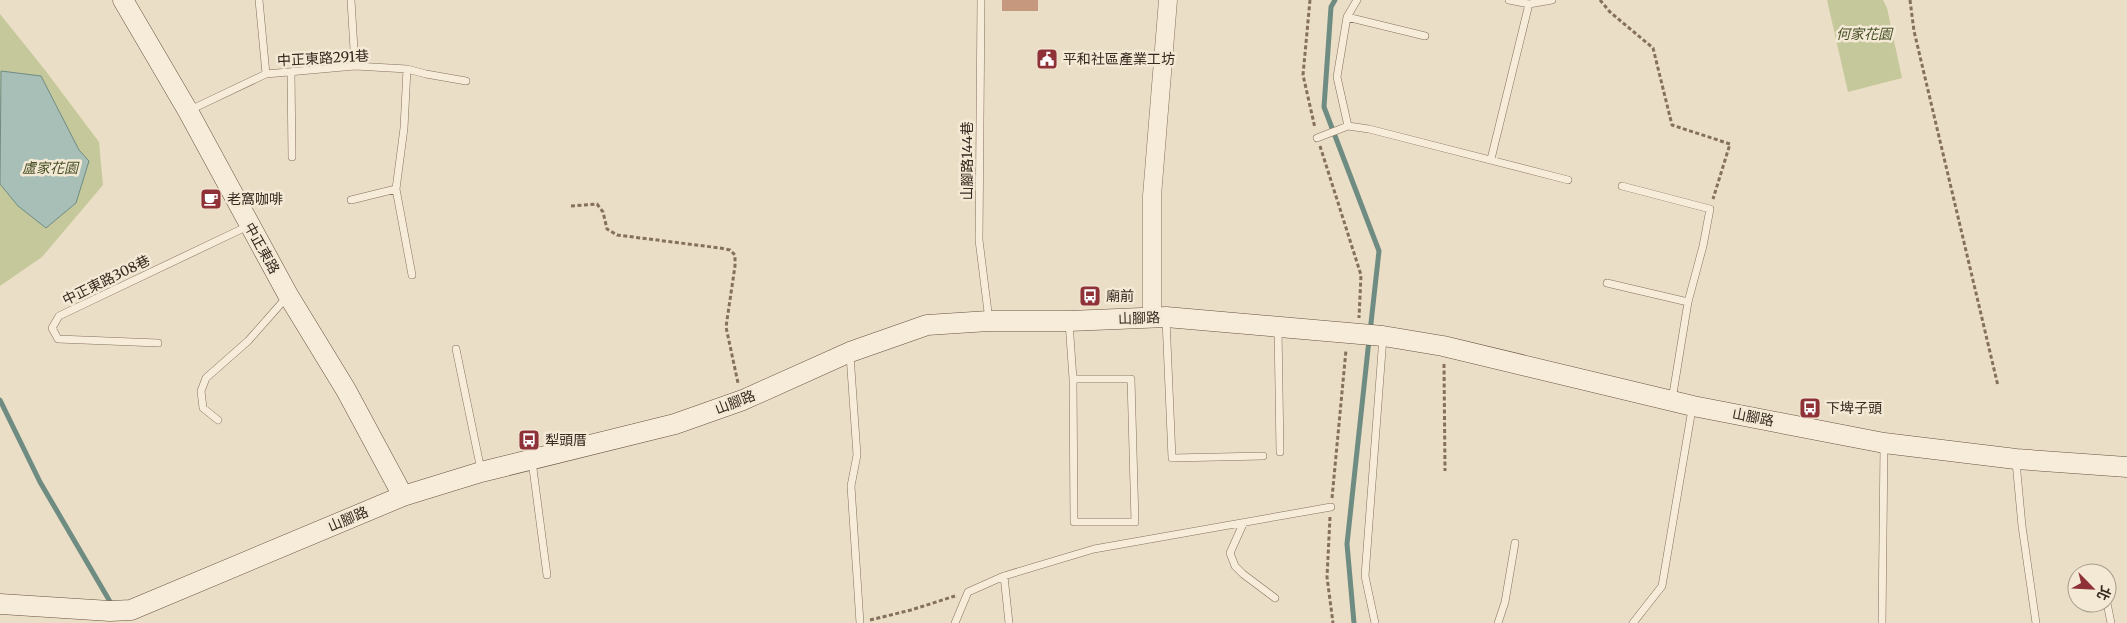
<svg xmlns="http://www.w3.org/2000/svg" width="2127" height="623" font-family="Merriweather,'Noto Sans TC',serif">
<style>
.green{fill:#c5c89b}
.water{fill:#a7bfb7;stroke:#6f8c83}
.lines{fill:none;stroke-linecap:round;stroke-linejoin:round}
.stream{stroke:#6f8c83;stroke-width:5}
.building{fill:#c6997f}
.service-casing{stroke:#85705d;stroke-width:8}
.tertiary-casing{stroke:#85705d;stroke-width:19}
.secondary-casing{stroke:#675241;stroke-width:21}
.path{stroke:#85705d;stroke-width:3;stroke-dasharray:4 2.5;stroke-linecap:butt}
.service{stroke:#f6ecd9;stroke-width:7}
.tertiary{stroke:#f6ecd9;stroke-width:18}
.secondary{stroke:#f6ecd9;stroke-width:20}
.labels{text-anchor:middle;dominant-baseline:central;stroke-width:5;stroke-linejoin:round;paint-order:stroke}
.park-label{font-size:14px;font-style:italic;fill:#495128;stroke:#f3e9d5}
.street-label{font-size:14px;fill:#362a20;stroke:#f3e9d5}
.poi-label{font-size:14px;fill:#362a20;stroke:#f3e9d5;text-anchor:start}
</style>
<rect width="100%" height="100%" fill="#ebdec6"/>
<path class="green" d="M1827 0H1883L1887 8 1902 78 1848 92Z
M0 14 45 70 99 142 103 185 42 257 0 286Z"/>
<path class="water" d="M1 71 41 76 79 150 89 161 76 203 46 228 18 206 0 184Z"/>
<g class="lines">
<path class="stream" d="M1335 0 1331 7 1324 107 1379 251 1370 332
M0 400 40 482 112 605
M1354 623 1347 544 1369 340"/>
</g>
<path class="building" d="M1002 0H1038V11H1002Z"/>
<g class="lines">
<g class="service-casing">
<path id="service" d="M259 0 266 74
M351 0 355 66
M981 0 979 240 989 320
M1509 0 1529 4 1552 0
M1347 17 1425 36
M407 69 404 128 396 189 412 275
M291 72 292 157
M188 111 266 74 355 66 407 69 426 74 466 81
M1348 126 1337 77 1347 17 1357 0
M1317 138 1348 126 1369 129 1568 180
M1491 159 1529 4
M1622 186 1710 209 1703 246 1688 302 1672 400
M351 200 396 189
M1607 283 1688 302
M1166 319 1172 458 1263 456
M1069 322 1073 379 1074 522H1135L1131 379H1073
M1278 328 1280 452
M158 343 58 339 52 328 59 316 248 226
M456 349 481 470
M850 355 857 455 851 486 860 623
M218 420 203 408 201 391 206 378 248 341 286 298
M532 461 547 575
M2016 462 2022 526 2036 623
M1243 524 1230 553 1235 566 1243 574 1275 598
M1004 576 1009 623
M2107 603 2111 623
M955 623 968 592 1004 576 1094 549 1331 507
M1375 623 1365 576 1383 337
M1498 623 1505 602 1515 543
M1633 623 1662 586 1692 409
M1882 623 1884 446"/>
</g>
<g class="tertiary-casing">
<path id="tertiary" d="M1152 318V196L1168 0"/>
</g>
<g class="secondary-casing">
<path id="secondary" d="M123 0 188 111 288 295 346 390 403 496
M0 604 110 611 131 610 403 496 481 472 675 424 743 400 850 352 927 325 989 321H1069L1166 317 1383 336 1443 346 1693 406 1884 443 2016 459 2127 467"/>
</g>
<path class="path" d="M1310 0 1303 75 1315 128
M1600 0 1610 12 1653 48 1672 125 1730 144 1713 199
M1910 0 1914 31 1998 386
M1320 146 1361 275 1359 318
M571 206 597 204 603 212 607 229 617 235 720 248 730 250 735 255V266L726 327 738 383
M1444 364 1445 471
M1332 498 1346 350
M1330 517 1327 577 1333 623
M870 620 911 610 955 596"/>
<use href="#service" class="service"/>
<use href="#tertiary" class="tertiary"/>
<use href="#secondary" class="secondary"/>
</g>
<defs>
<g id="civic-square" transform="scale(1.125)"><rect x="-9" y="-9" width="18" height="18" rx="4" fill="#8f3238" stroke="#f3e9d5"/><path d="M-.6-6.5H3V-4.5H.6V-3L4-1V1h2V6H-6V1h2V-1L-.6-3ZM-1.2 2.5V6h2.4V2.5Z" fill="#fff"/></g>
<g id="cafe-square" transform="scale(1.125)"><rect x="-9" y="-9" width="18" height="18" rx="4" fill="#8f3238" stroke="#f3e9d5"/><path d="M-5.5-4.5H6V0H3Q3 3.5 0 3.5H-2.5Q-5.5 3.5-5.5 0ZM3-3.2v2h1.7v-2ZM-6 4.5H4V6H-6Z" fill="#fff"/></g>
<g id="bus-square" transform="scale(1.125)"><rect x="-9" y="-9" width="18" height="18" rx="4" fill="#8f3238" stroke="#f3e9d5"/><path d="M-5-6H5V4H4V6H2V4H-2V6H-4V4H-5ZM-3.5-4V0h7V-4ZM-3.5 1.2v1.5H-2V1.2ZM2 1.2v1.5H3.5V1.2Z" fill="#fff"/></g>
</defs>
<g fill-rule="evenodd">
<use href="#civic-square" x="1047" y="59"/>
<use href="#cafe-square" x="211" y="199"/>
<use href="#bus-square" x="1090" y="296"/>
<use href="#bus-square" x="1810" y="408"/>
<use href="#bus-square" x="529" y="440"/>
</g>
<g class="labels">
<g class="park-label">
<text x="1864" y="34">何家花園</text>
<text x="50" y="168">盧家花園</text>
</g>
<g class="street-label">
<text transform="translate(323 58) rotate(-3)">中正東路291巷</text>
<text transform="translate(967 161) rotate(-90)">山腳路144巷</text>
<text transform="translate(262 248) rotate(61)">中正東路</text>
<text transform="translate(106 280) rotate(-26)">中正東路308巷</text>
<text transform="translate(1139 318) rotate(-2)">山腳路</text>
<text transform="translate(735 402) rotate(-21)">山腳路</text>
<text transform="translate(1753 417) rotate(11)">山腳路</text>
<text transform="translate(348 519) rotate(-23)">山腳路</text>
</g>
<g class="poi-label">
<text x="1063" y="59">平和社區產業工坊</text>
<text x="227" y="199">老窩咖啡</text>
<text x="1106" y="296">廟前</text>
<text x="1826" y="408">下埤子頭</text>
<text x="545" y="440">犁頭厝</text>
</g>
</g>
<g transform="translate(2092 588) rotate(114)"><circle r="24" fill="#f3e9d5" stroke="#a79d8d"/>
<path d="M0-4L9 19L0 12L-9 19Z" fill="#8f3238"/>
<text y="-8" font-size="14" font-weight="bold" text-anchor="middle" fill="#362a20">北</text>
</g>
</svg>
